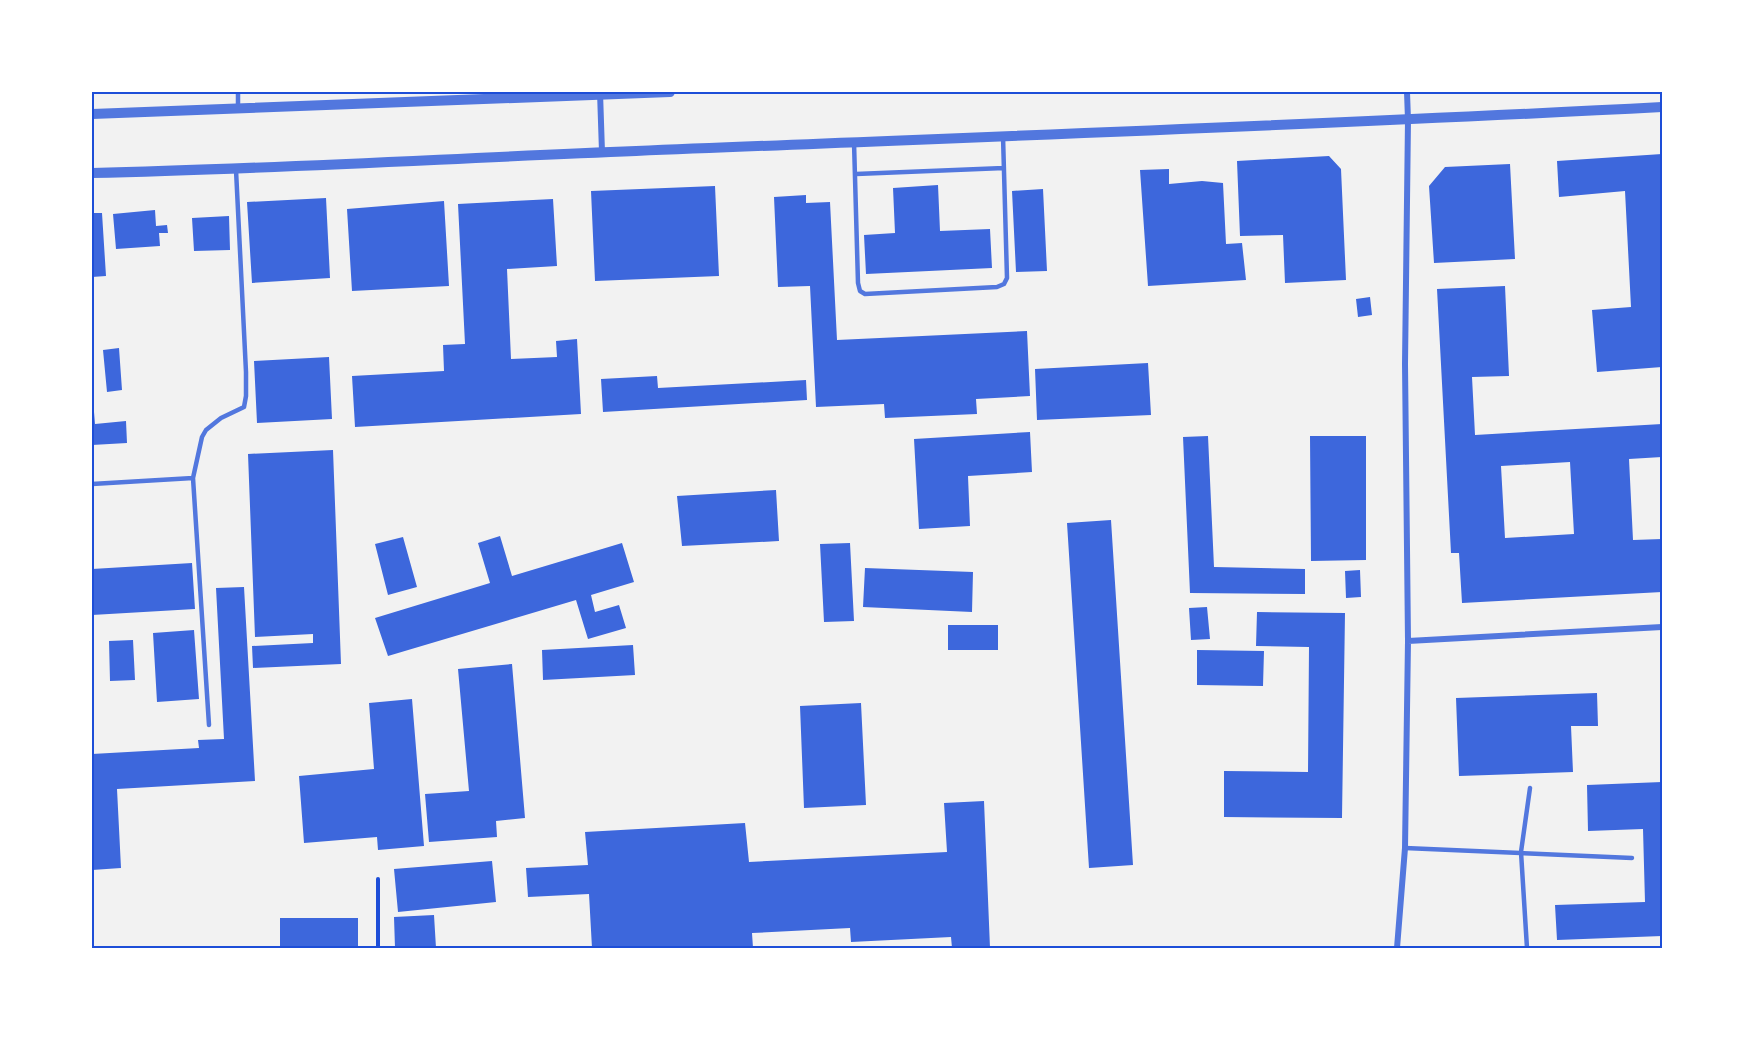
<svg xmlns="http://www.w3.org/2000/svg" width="1754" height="1040" font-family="Inter,sans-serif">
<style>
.building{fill:#3d67dc;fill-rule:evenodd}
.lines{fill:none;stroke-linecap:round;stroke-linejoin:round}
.path{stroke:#1d4ed8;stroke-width:4}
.service{stroke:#5277de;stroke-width:4.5}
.minor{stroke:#5277de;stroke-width:6}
.tertiary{stroke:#5277de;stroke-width:10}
.neatline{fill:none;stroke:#1d4ed8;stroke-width:2}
</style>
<rect width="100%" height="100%" fill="#f2f2f2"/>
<path class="building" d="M1662 154V367L1597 372 1592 310 1631 307 1625 191 1559 197 1557 161Z
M1329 156 1341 169 1346 280 1285 283 1283 235 1240 236 1237 161Z
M1510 164 1515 259 1434 263 1429 186 1445 167Z
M1169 169V184L1202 181 1223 183 1226 244 1242 243 1246 280 1148 286 1140 170Z
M938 185 940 231 990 229 992 268 866 274 864 235 895 233 893 188Z
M715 186 719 276 595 281 591 191Z
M1043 189 1047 271 1016 272 1012 191Z
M806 195V203L830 202 837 340 1027 331 1030 396 976 399 977 414 885 418 884 404 816 407 810 286 778 287 774 197Z
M326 198 330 278 252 283 247 202Z
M553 199 557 266 507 269 511 359 557 357 556 341 577 339 581 414 355 427 352 376 444 371 443 345 465 344 458 204Z
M444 201 449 286 352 291 347 209Z
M155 210 156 226 167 225 168 233H159L160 246 116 249 113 214Z
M92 213H102L106 276 92 277Z
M229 216 230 250 194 251 192 218Z
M1505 286 1509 376 1472 377 1475 435 1662 424V457L1629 459 1633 540 1662 539V592L1462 603 1459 553H1451L1437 289ZM1570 462 1574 534 1505 538 1501 466Z
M1370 297 1372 315 1358 317 1356 299Z
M119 348 122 390 107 392 103 350Z
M329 357 332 419 257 423 254 361Z
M1148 363 1151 415 1037 420 1035 369Z
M657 376 658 388 806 380 807 400 603 412 601 379Z
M92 412H94L95 424 126 421 127 443 92 445Z
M1030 432 1032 472 968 476 970 526 919 529 914 439Z
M1208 436 1214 567 1305 569V594L1190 593 1183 437Z
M1310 436H1366V560L1311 561Z
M333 450 341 664 253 668 252 646 313 643V634L255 637 248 454Z
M776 490 779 541 682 546 677 496Z
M1111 520 1133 865 1089 868 1067 523Z
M500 536 512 576 622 543 634 582 591 595 595 612 619 605 626 628 588 639 576 600 388 656 375 618 490 583 478 543Z
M403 537 417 587 388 595 375 544Z
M850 543 854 621 824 622 820 544Z
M192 563 195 609 92 615V569Z
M865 568 973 572 972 612 863 607Z
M1360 570 1361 597 1346 598 1345 571Z
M244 587 255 781 117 789 121 868 92 870V754L199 748 198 740 224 739 216 588Z
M1207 607 1210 639 1191 640 1189 608Z
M1257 612 1345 613 1342 818 1224 817V771L1308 772 1309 647 1256 646Z
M948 625H998V650H948Z
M194 630 199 699 157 702 153 633Z
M133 640 135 680 110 681 109 641Z
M633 645 635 675 543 680 542 650Z
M1197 650 1264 651 1263 686 1197 685Z
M512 664 525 818 496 821 497 837 429 842 425 794 469 791 458 669Z
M1597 693 1598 726H1571L1573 772 1459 776 1456 698Z
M412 699 424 846 378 850 377 837 304 843 299 776 374 769 369 703Z
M861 703 866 805 804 808 800 706Z
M1662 782V936L1557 940 1555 905 1645 902 1643 829 1588 831 1587 785Z
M984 801 990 948H952L951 937 851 942 850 928 752 933 753 948H592L589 894 528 897 526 868 588 865 585 832 745 823 749 862 947 852 944 803Z
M492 861 496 902 398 912 394 869Z
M434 915 436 948H395L394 917Z
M280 918H358V948H280Z"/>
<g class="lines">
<path class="path" d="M378 948V879"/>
<path class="service" d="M238 92V108
M854 142 858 283 860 291 865 294 997 287 1004 284 1007 278 1003 136
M856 174 1004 168
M92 484 193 478
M209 725 193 478 202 437 206 430 221 418 244 407 246 396V372L236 170
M1405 848 1632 858
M1527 948 1521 852 1530 788"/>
<path class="minor" d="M600 92 602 152
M1408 641 1662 627
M1397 948 1405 848 1408 641 1405 364 1408 120 1407 92"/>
<path class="tertiary" d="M92 114 670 92
M92 173C273 169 455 158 636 151 978 137 1321 125 1662 107"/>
</g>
<rect width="1754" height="1040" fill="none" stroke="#ffffff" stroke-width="186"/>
<rect x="93" y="93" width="1568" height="854" class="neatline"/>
</svg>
